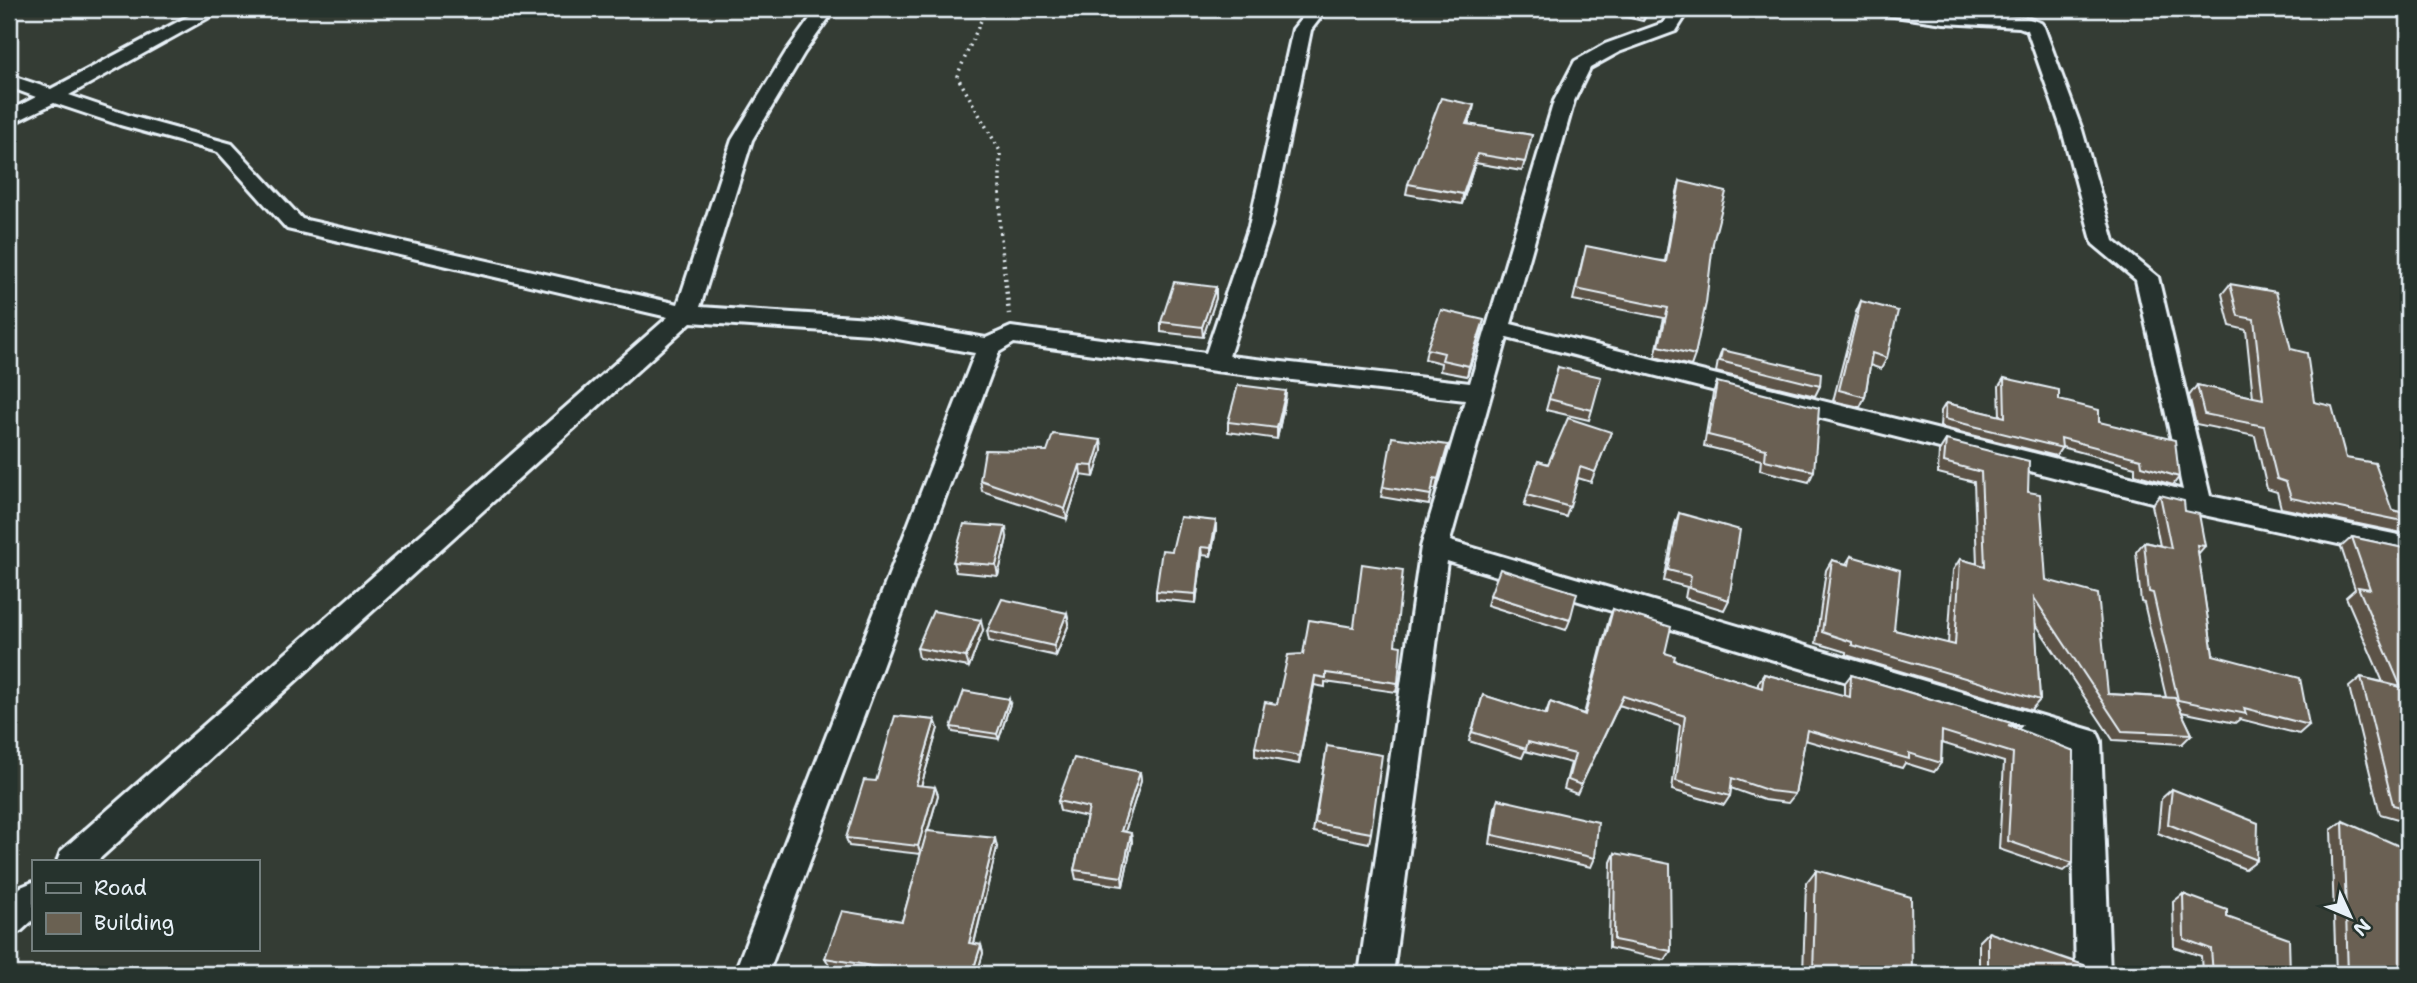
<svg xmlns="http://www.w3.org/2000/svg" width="2417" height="983" font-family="'Shantell Sans',sans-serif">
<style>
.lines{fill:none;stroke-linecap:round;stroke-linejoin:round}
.minor-casing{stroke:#e8f1f8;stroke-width:6}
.path-far1{stroke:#e8f1f8;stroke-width:3.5;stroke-dasharray:2 4.5;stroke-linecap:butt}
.path{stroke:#e8f1f8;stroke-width:4.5;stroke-dasharray:2 5;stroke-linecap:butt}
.minor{fill:#26332d;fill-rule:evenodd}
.wall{fill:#5b5347;stroke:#e8f1f8;stroke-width:2}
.shaded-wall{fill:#4a4439;stroke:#e8f1f8;stroke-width:2}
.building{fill:#6a6152;stroke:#e8f1f8;stroke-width:2}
</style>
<rect width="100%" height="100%" fill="#343c34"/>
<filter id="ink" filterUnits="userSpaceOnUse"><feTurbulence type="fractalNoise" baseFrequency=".0143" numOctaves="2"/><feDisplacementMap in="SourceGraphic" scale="14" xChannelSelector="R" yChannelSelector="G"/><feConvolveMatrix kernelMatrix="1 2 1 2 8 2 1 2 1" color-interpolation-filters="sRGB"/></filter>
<g filter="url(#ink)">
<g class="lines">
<g class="minor-casing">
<path id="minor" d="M202 9H224L69 95 134 117 232 144 302 219 678 304 732 140 786 52 817 9H835L804 53 752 140 700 307 870 318 986 338 1011 327 1206 353 1249 226 1293 29 1309 9H1327L1311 30 1271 226 1229 356 1470 383 1554 101 1575 61 1605 44 1663 23 1672 9H1690L1676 31 1619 52 1590 68 1574 101 1511 324 2183 490 2136 280 2093 244 2062 130 2027 30 2019 27 1944 23 1880 14 1871 9H1917L2027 18 2041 23 2044 27 2082 130 2114 241 2158 277 2210 496 2408 537V559L2199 514 1507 338 1450 541 2097 732 2101 741 2110 974H2076L2071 750 1447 561 1393 974H1359L1421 547 1465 400 1215 371 1014 343 999 352 768 974H734L975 353 870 334 691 322 96 862H57L61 851 668 317 287 229 218 152 120 125 54 103 9 125V111L36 97 9 87V75L51 89Z
M33 882V920L21 931 9 936V898L21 887Z"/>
</g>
<path class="path-far1" d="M986 9 957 76 1000 151V227L1003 259"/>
<path class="path" d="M1003 257 1009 314"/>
<use href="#minor" class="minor"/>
</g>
<path class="wall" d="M1607 9H1650L1643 21 1606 12Z
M1472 115 1468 124 1532 135 1522 171 1475 163 1462 204 1406 194 1408 184Z
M1680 181 1713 243 1695 355 1691 366 1655 357 1664 318 1573 300 1583 257 1665 261 1677 192Z
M2230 284 2291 349 2314 402 2346 458 2392 510 2408 514V533L2407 534 2281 508 2277 492 2267 489 2255 436 2196 424 2189 396 2197 385 2253 397 2246 330 2230 326 2222 294Z
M1216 287V298L1203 337 1161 332V322Z
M1861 301 1887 358 1881 369 1870 365 1865 397 1860 407 1833 401 1856 312Z
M1482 330 1467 376 1440 371 1441 363 1425 359 1427 349Z
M1722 350 1820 386 1815 396 1716 372 1718 361Z
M1558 367 1592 410 1589 420 1546 410Z
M2004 378 2059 400 2099 422 2179 477 2173 485 2135 474V467L2062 447 2056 456 1940 427 1941 411 1946 403 2000 416 1999 386Z
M1717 382 1814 471 1809 482 1760 470 1761 460 1704 446 1713 393Z
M1286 391 1285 401 1277 439 1228 432V422Z
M1611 432 1591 482 1578 478 1566 517 1524 506 1538 461 1548 464Z
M1101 440 1102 451 1094 477 1081 475 1067 519 982 491 980 480 1047 451Z
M1946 440 2028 492 2046 580 2108 694 2166 697 2144 603 2141 602 2136 552 2144 542 2160 546 2152 505 2160 495 2185 511 2205 546 2198 554 2213 655 2309 725 2299 734 2240 719 2235 723 2181 712 2192 734 2182 744 2113 740 2035 623 2040 700 2031 710 1846 655V652L1816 643 1826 570 1832 560 1846 564 1851 556 1894 630 1948 644 1953 570 1960 559 1977 564 1974 482 1938 473 1939 451Z
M1448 445 1436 489H1432L1429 505 1381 497 1383 487Z
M1679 513 1729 600 1724 610 1685 598 1687 587 1664 581 1675 524Z
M1216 521V530L1211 556 1202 555 1196 603 1156 599V591L1172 551Z
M2352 537 2408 549V822L2380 814 2349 687 2361 677 2383 682 2346 597 2355 589 2341 547Z
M1007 538 998 576 956 572 953 562Z
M1490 595 1570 620 1566 630 1487 605Z
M1613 609 1674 660 1758 687V683L1764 674 1844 696V684L1851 675 2021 726 2018 729 2073 863 2063 871 1999 849 2004 762 1942 743 1941 763 1934 772 1905 763 1902 768 1805 740 1795 794 1788 803 1764 800 1731 788 1730 796 1724 805 1672 790 1680 725 1619 705 1577 794 1564 789 1571 763 1525 751 1522 758 1469 741 1483 695 1545 715 1550 702 1584 714 1609 619Z
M1067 613 1069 624 1056 656 989 641 987 631Z
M983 630 969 667 919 658 917 648Z
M1395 645 1398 683 1396 692 1325 682V687L1314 685 1299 764 1255 756V747L1303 654Z
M1010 704 999 739 953 732 951 727Z
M935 720 938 728 921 786 935 787 938 795 928 831 997 847 974 944 981 945 983 953 977 974H878L830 966 825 958 902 921 921 854 849 846 846 838 876 781Z
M1327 746 1371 833 1369 843 1313 832Z
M1140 772 1141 781 1125 832 1131 833 1132 842 1123 886 1076 879 1074 870 1087 817 1060 811 1058 801Z
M2172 789 2257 860 2245 869 2158 833 2161 799Z
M1498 799 1595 858 1591 867 1490 844 1495 808Z
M2343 821 2408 974H2336L2331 830Z
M1615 853 1671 951 1665 960 1609 948 1611 862Z
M1816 870 1912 974H1803L1806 883Z
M2183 894 2227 917 2290 974H2202L2201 956 2174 947 2173 902Z
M1988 932 2084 974H1979V941Z"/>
<path class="shaded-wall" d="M1647 9H1650L1643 21 1646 11Z
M1474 105 1472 115 1464 133 1466 124Z
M1477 154 1475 163 1462 204 1463 194Z
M1216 287V298L1203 337 1202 327Z
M1484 320 1482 330 1467 376 1469 366Z
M1286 391 1285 401 1277 439V428Z
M1101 440 1102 451 1094 477 1093 466Z
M1448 445 1446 456 1436 489 1438 479Z
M1080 465 1081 475 1067 519 1065 509Z
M1216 521V530L1211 556V548Z
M1006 527 1007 538 998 576 996 565Z
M1201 547 1202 555 1196 603V594Z
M1067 613 1069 624 1056 656 1054 646Z
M981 620 983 630 969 667 966 657Z
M1315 676 1314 685 1299 764 1300 756Z
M1009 699 1010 704 999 739 997 734Z
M935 720 938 728 919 793 916 785Z
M1140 772 1141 781 1122 841 1121 831Z
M935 787 938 795 921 854 918 846Z
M1131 833 1132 842 1123 886 1122 877Z
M995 838 997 847 972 951 969 943Z
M981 945 983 953 977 974H972Z"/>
<path class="building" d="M1635 9H1647L1646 11Z
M1441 98 1474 105 1466 124 1532 135 1525 162 1477 154 1463 194 1408 184Z
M1680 181 1726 192 1713 243 1706 303 1695 355 1659 346 1668 308 1576 289 1586 246 1666 262Z
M1174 282 1216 287 1202 327 1161 322Z
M2230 284 2276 292 2291 349 2307 353 2314 402 2332 406 2346 458 2375 463 2392 510 2408 514V522L2291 498 2286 482 2277 479 2264 426 2204 414 2197 385 2263 399 2254 319 2238 316Z
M1861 301 1898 311 1887 358 1872 353 1865 397 1839 390Z
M1441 310 1484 320 1469 366 1442 360 1444 353 1427 349Z
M1722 350 1821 373 1820 386 1720 361Z
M1558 367 1601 377 1592 410 1549 399Z
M2004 378 2059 390V400L2099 410V422L2175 440 2179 477 2142 466 2141 459 2061 438 2062 448 1945 419 1946 403 2005 417Z
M1717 382 1819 408 1814 471 1765 460 1766 449 1708 435Z
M1238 385 1286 391 1277 428 1228 422Z
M1568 418 1611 432 1595 472 1580 467 1570 507 1527 495 1538 461 1548 464Z
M1053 434 1101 440 1093 466 1080 465 1065 509 980 480 985 450 1047 451Z
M1392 437 1448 445 1438 479 1434 478 1431 495 1383 487Z
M1946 440 2029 461 2028 492 2040 494 2046 580 2098 594 2108 694 2175 698 2192 734 2122 731 2034 598 2040 700 1852 645V642L1822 632 1832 560 1849 565 1851 556 1900 570 1894 630 1955 645 1960 559 1985 566 1981 472 1944 462Z
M2160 495 2184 501 2185 511 2199 514 2205 546 2197 545 2213 655 2300 678 2309 725 2244 708 2246 714 2178 700 2153 593 2149 592 2144 542 2171 548Z
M1679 513 1740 530 1729 600 1689 588 1691 576 1668 570Z
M1180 517 1216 521 1211 548 1201 547 1196 594 1156 591 1162 550 1172 551Z
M964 524 1006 527 996 565 953 562Z
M2352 537 2408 549V809L2393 805 2361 677 2401 687 2358 587 2370 589Z
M1362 564 1403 570 1395 645 1401 646 1398 683 1326 673V678L1315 676 1300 756 1255 747 1265 702 1277 704 1288 655 1303 654 1309 620 1354 627Z
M1500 569 1577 593 1570 620 1490 595Z
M1002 599 1067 613 1054 646 987 631Z
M1613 609 1671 627 1665 653 1675 656 1674 660 1762 688 1764 674 1850 697 1851 675 2021 726 2008 725 2074 751 2073 863 2008 841 2013 753 1942 731 1941 763 1909 753V759L1807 730 1795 794 1770 791 1732 778 1730 796 1676 781 1685 716 1623 696 1581 785 1568 780 1575 754 1528 742 1526 749 1472 732 1483 695 1547 715 1550 702 1585 715Z
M933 611 981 620 966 657 917 648Z
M964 691 1009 699 997 734 951 727Z
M895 716 935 720 916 785 935 787 918 846 846 838 864 780 876 781Z
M1327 746 1382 755 1371 833 1315 823Z
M1074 758 1140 772 1121 831 1131 833 1122 877 1074 870 1089 808 1058 801Z
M2172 789 2258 823 2257 860 2168 824Z
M1498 799 1598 822 1595 858 1493 835Z
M2343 821 2408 850V974H2397L2389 971V974H2348Z
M927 831 995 838 969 943 981 945 972 974H906L907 972 825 958 842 911 902 921Z
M1615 853 1670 864 1671 951 1614 940Z
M1816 870 1911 897 1912 974H1813Z
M2183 894 2227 910V917L2289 939 2290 974H2213L2211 949 2184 939Z
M1988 932 2084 965V974H1988Z
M1739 968 1758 974H1738Z"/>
</g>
<rect width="2417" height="983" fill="none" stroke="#26332d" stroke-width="35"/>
<rect x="18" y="18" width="2382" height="948" fill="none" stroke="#e8f1f8" stroke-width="2.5" filter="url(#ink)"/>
<rect x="32" y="860" width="228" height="91" fill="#26332d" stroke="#747f7e" stroke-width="2"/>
<rect x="46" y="883" width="35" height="10" fill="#26332d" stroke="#747f7e" stroke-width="2"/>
<text x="94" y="895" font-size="21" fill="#e8f1f8">Road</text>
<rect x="46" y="913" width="35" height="21" fill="#6a6152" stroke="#747f7e" stroke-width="2"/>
<text x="94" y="930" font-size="21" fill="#e8f1f8">Building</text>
<g transform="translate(2350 916) rotate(134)" stroke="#26332d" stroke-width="5" paint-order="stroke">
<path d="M0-5L12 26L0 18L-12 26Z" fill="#e8f1f8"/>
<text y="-10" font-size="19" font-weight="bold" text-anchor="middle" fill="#e8f1f8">N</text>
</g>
</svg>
